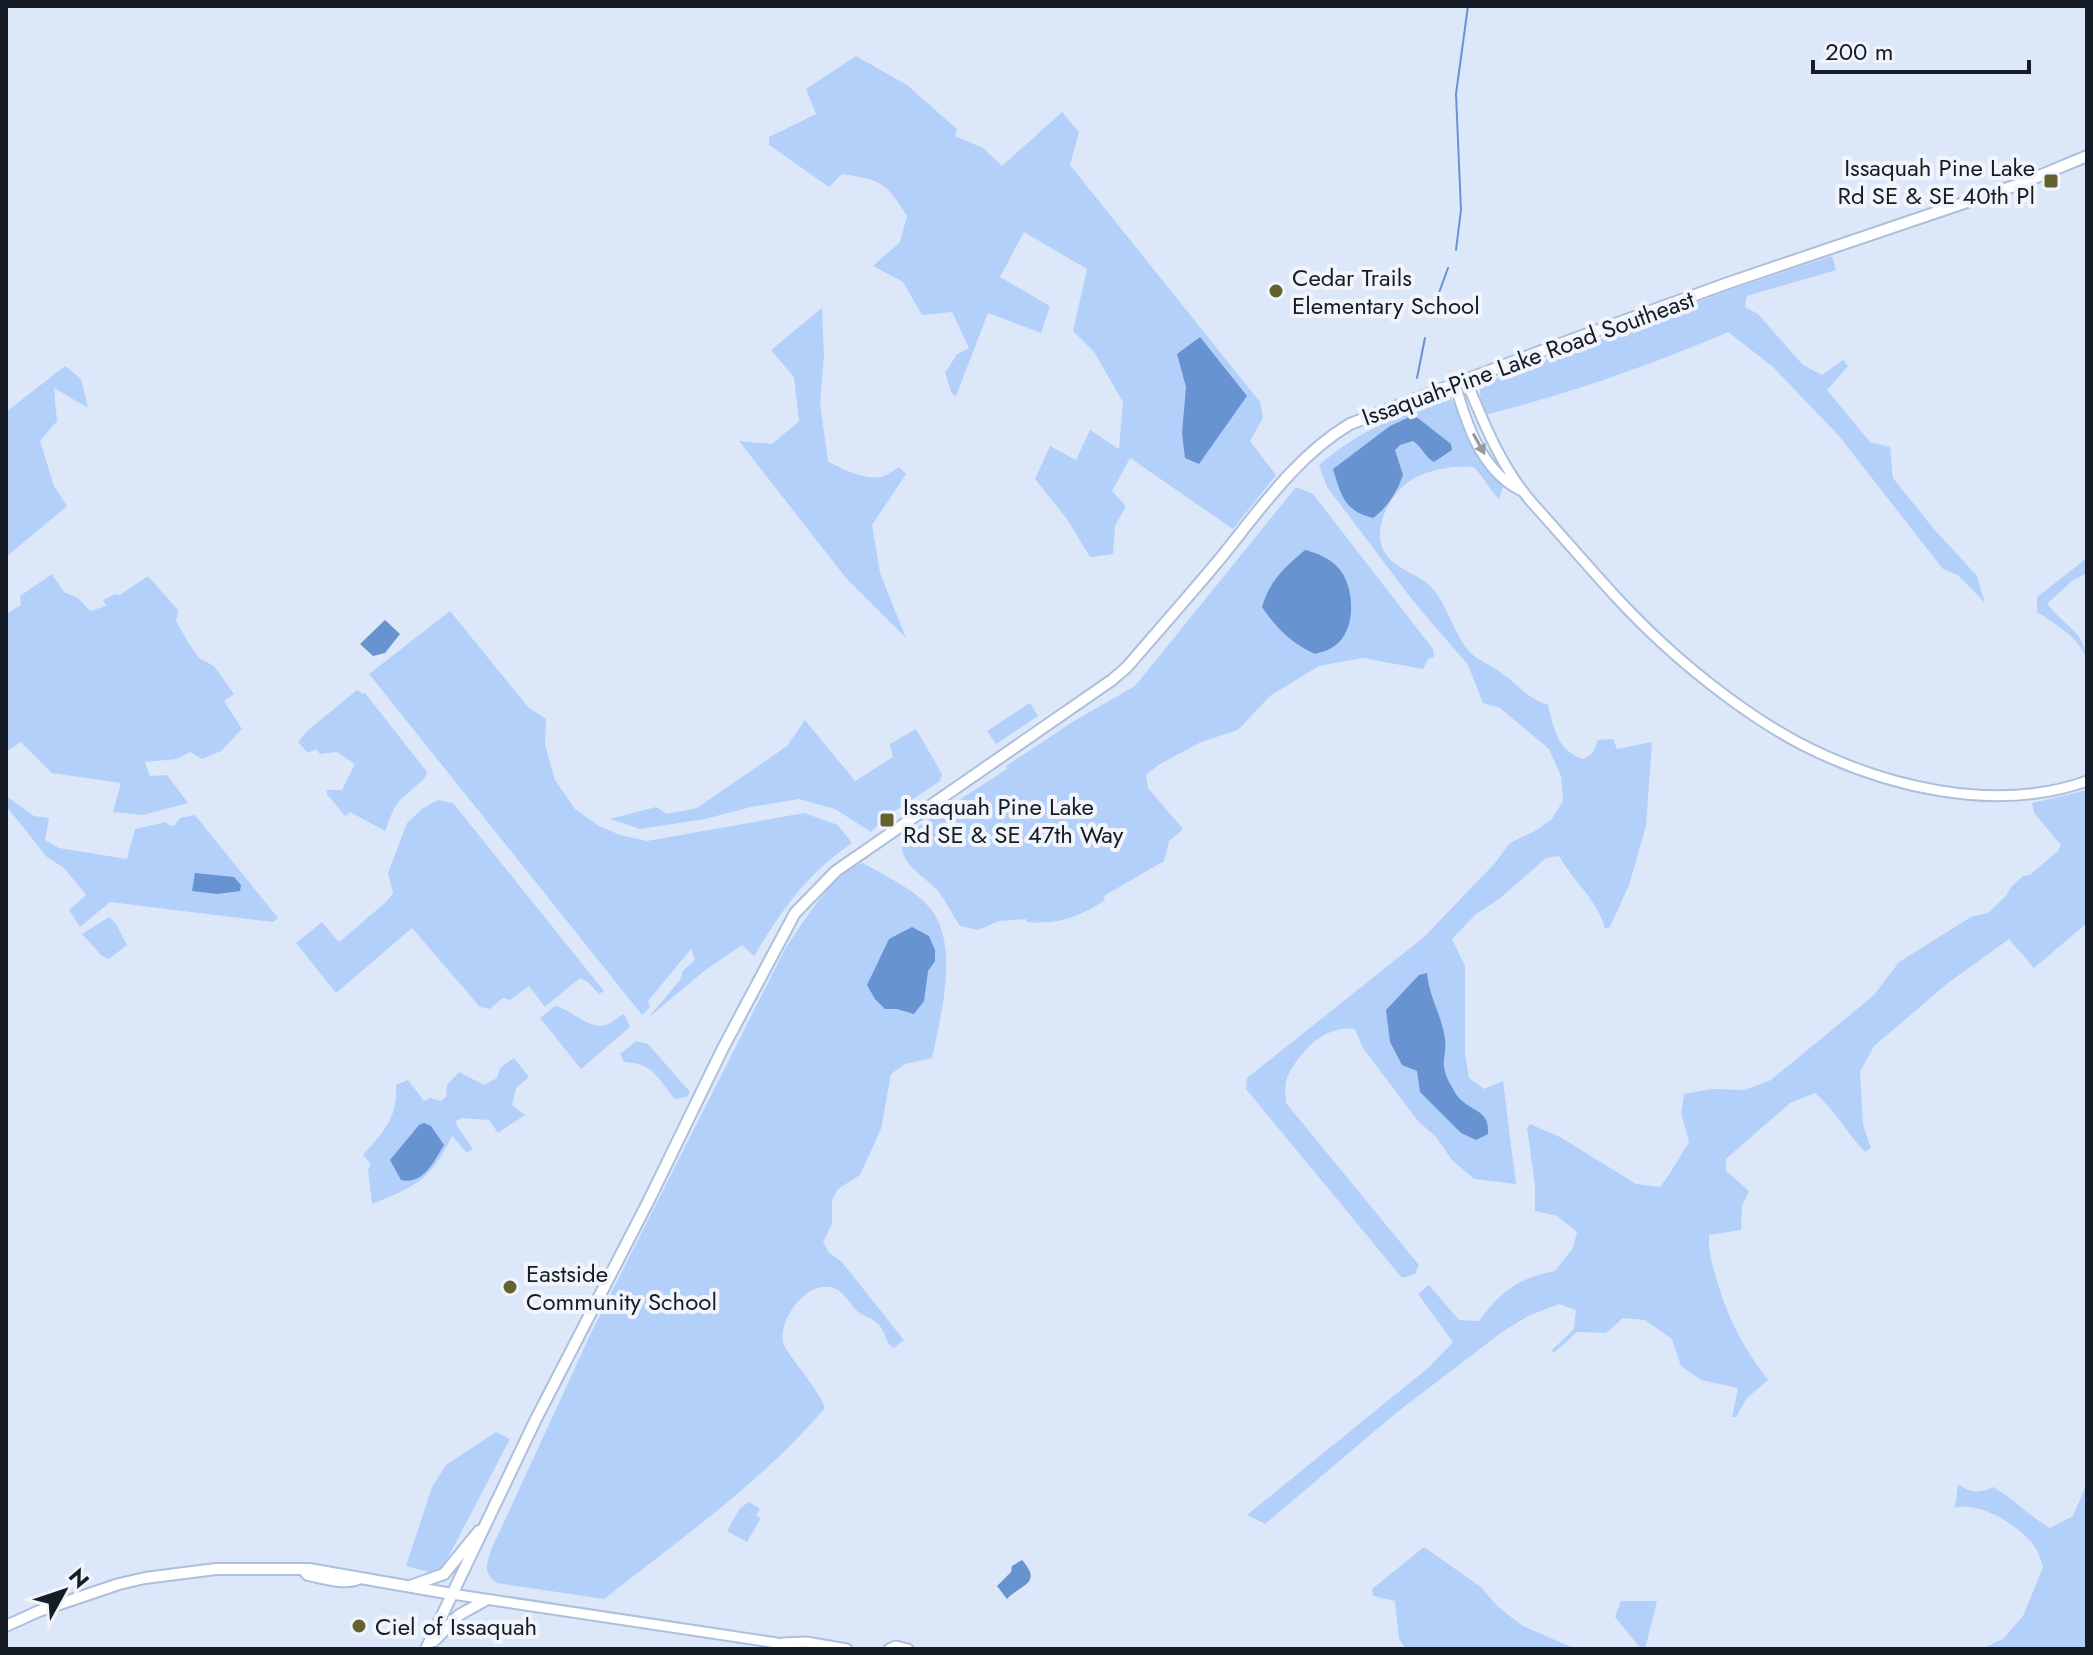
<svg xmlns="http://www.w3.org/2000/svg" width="2093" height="1655" font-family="Jost,sans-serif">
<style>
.green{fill:#b3d0fb}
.water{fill:#6893d1}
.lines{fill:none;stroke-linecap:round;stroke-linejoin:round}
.stream{stroke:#6893d1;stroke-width:2}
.tertiary-casing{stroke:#acbfdc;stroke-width:13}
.secondary-casing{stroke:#acbfdc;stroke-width:14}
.tertiary{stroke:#fff;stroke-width:9}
.secondary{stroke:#fff;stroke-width:10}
.oneway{fill:#96999d}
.poi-dot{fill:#646330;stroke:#f1f5fb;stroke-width:3}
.labels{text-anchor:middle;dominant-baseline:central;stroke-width:8;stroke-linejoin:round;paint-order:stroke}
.poi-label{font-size:24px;fill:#151c26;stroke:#f1f5fb;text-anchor:start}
.street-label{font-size:24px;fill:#151c26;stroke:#f1f5fb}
</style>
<rect width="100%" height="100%" fill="#dce8fa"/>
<path class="green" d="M856 56 907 85 957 129 955 136 983 148 1002 166 1062 112 1079 132 1070 165 1260 402 1263 418 1250 441 1276 475 1233 529 1130 458 1112 491 1126 506 1115 526 1113 554 1090 557 1067 519 1035 479 1050 446 1076 460 1090 430 1119 449 1123 402 1094 352 1073 331 1087 269 1024 232 1000 277 1050 306 1041 333 988 313 956 396 952 394 945 373 957 354 969 348 952 312 922 315 903 282 873 266 900 242 907 216C886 182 881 180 842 174L829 187 769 145V137L816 114 806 89Z
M1832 256 1836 270 1747 296 1745 307 1758 314 1803 365 1822 375 1843 360 1848 366 1827 390 1870 442 1890 447 1893 478 1933 528 1977 576 1985 603 1958 575 1943 569 1839 436 1772 366 1728 332C1649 366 1565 395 1481 416L1480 389 1485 383 1729 290Z
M822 308 824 355 820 403 828 461C840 469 866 480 881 477 886 476 894 470 899 467L906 474 872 525 880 573 906 638 846 578 739 441 772 444 799 421 794 377 771 350Z
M65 366 81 379 88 408 54 388 57 421 40 441 54 486 67 506 6 557V412Z
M1449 396 1457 408 1478 459 1503 487 1499 499C1488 489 1484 476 1473 467 1455 465 1428 470 1413 479 1391 491 1370 530 1385 553 1396 570 1417 573 1430 586 1446 601 1453 632 1468 650 1477 661 1492 665 1503 674 1522 688 1524 696 1548 705 1554 729 1557 750 1583 759L1592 754 1598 740 1613 739 1617 749 1652 742 1646 826 1629 885 1610 927 1605 929C1598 900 1573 881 1559 856L1546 858 1499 899 1476 914 1452 939 1465 966V1054L1469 1078 1484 1089 1503 1081 1516 1184 1474 1179 1452 1160 1436 1137 1418 1121 1363 1048 1355 1029C1324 1025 1299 1052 1287 1078 1284 1085 1286 1096 1286 1103L1419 1265 1415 1274 1402 1278 1246 1089 1247 1078 1424 937 1495 863 1510 843 1535 831 1551 820 1563 801 1561 776 1549 749 1500 708 1483 703 1468 665 1414 602 1327 487 1319 465C1360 430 1400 415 1449 396Z
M1296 487 1313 494 1433 649 1434 657 1428 659 1423 669 1363 658 1319 666 1270 696 1238 730 1201 742 1160 764 1146 775 1148 788 1183 829 1169 841 1164 861 1104 896 1105 900C1080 917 1057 925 1027 922L1026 919 999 921 978 930 960 926C952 915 945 898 935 888 919 872 898 863 902 837L1007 769 1006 766 1074 721 1135 686Z
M2087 558V573L2072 581 2047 604C2076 638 2087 628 2087 679 2087 673 2088 664 2086 658 2079 637 2055 624 2037 612V597Z
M52 574 64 592 78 598 90 611 106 606 103 600 115 594 120 595 148 576 178 610 176 621 189 644 199 658 214 666 234 694 224 701 242 729 221 751 202 759 190 752 177 759 145 762 150 776 167 775 188 803 143 815 113 812 121 783 52 773 21 742 6 752V614L21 605 20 596Z
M450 611 529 708 546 719 545 745 555 780 575 809 599 826 620 835 647 841 804 813 838 825 852 843C804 877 785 906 754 956L742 945 704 971 648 1018 680 980 683 971 695 960 691 949 648 1001 650 1007 642 1015 369 674Z
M357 690 363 694 365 693 427 772 425 778 400 800 394 808 385 831 350 812 345 816 327 794V790H342L355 764 337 752 320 754 316 749 308 753 298 742 307 731Z
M1030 703 1038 716 996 744 987 731Z
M805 720 855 781 893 757 890 744 916 729 942 774 940 781 884 818 871 832 835 809 799 799 751 807 705 819 640 829 610 819 656 807 667 814 697 808 787 746Z
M2087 790V923L2034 968 2009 939 1948 983 1874 1046 1860 1072 1863 1125 1871 1148 1865 1152C1847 1133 1835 1110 1815 1093L1790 1103 1726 1159V1171L1749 1191 1742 1206 1741 1230 1709 1235C1708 1254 1713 1267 1718 1284 1729 1321 1745 1350 1768 1380L1747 1398 1736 1417H1732L1738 1388 1701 1380 1681 1366 1672 1339 1645 1320 1623 1318 1606 1333 1577 1332 1555 1352 1551 1351 1574 1329 1576 1310 1559 1304 1528 1316 1502 1332 1396 1413 1265 1524 1247 1515 1428 1368 1453 1342 1418 1294 1429 1285 1459 1320 1479 1321C1501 1291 1518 1278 1555 1271L1573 1248 1577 1232 1557 1216 1535 1211V1186L1527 1128 1530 1124 1560 1137 1636 1184 1660 1187C1672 1172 1679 1157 1689 1142L1681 1113 1684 1094 1712 1089 1745 1090 1771 1080 1874 995 1899 962 1971 917 1988 913 2006 896 2011 887 2023 876 2030 875 2058 851 2061 845 2034 813 2032 803Z
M6 796 34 816 49 818 45 840 59 848 127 859 135 829 166 822 168 825 174 826 180 818 195 815 278 918 273 922 110 902 80 927 69 910 86 895 64 868 47 857 6 806Z
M438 800 453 803 604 991 599 994 588 982 580 978 545 1007 529 986 510 1000 503 998 490 1009 480 1007 412 928 336 993 296 943 322 922 339 942 386 902 393 893 388 873 407 823 422 809Z
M863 863C885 876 913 888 930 908 960 944 941 1015 932 1058L905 1064 891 1074 881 1129 860 1175 838 1189 832 1200V1224L823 1242 829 1253 841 1261 904 1340 894 1348C885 1342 887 1338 882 1329 876 1318 865 1318 857 1311 850 1304 845 1294 836 1289 809 1277 779 1317 783 1342 785 1353 818 1387 825 1408 762 1482 680 1539 604 1599L497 1583C482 1573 487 1564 491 1550L592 1331 784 951C800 927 834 870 863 863Z
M109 917 116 924 127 945 109 959 102 956 82 934Z
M555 1006C571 1009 589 1030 606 1025 612 1023 618 1017 624 1014L630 1027 581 1069 540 1018Z
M636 1041 648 1044 690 1092 687 1097 675 1099C656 1077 655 1064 624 1062L620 1054Z
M514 1058 529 1077 516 1088 512 1105 525 1115 498 1133 489 1120 462 1118 456 1121 457 1126 473 1149 467 1153 452 1136C430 1180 417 1186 372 1204L368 1169 371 1165 363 1155C384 1131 398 1118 396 1085L408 1080 424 1101 430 1098 441 1101 446 1097 447 1085 459 1072 484 1085 497 1078 500 1068Z
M496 1432 510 1439 443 1567 432 1573 406 1566 432 1487 446 1465Z
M2087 1483V1649H1981L2003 1639 2023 1616 2043 1567C2041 1561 2039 1554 2036 1549 2024 1528 1979 1500 1955 1508L1958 1484C1970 1493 1979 1494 1993 1487 2014 1499 2029 1516 2050 1528L2073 1516Z
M749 1502 760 1509 756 1516 761 1518 747 1542 727 1531 740 1508Z
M1424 1547 1481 1587 1498 1607 1523 1626 1576 1649H1406L1399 1639 1395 1601 1373 1596 1372 1589Z
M1621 1601H1657L1645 1649H1641L1615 1617Z"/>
<path class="water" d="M1200 337 1247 396 1199 464 1185 458 1182 433 1186 387 1177 354Z
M1414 415 1451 444 1452 450 1434 462C1425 457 1422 447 1413 441L1400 445 1395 450 1403 475C1397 492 1388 507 1373 518 1344 511 1341 495 1333 469L1390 426Z
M1305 550C1321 554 1338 562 1345 578 1355 599 1354 634 1333 647 1328 651 1320 652 1315 654 1291 643 1277 629 1262 607 1270 580 1284 568 1305 550Z
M385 620 400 634 385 653 373 656 360 644Z
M195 873 234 877 241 885 240 891 217 894 192 891Z
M912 927 929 936 935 950V961L928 971 924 1001 914 1014 897 1009H885L875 999 867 985 889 939Z
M1427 973C1429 997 1442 1016 1445 1039 1447 1058 1439 1061 1449 1082 1452 1086 1455 1094 1459 1098 1472 1112 1490 1110 1488 1134L1476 1140 1461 1133 1420 1092 1417 1071 1402 1065 1390 1042 1386 1010 1419 975Z
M424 1123 431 1126 444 1145C434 1161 424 1185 401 1180L390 1160 419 1125Z
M1022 1560C1043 1584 1021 1584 1007 1599L997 1586 1011 1572 1012 1566Z"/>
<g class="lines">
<path class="stream" d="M1456 250 1461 210 1456 94 1468 6
M1436 301 1448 268
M1417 378 1425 338"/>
<g class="tertiary-casing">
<path id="tertiary" d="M1466 380C1484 424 1502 469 1534 505 1576 551 1616 601 1662 643 1701 679 1752 718 1799 743 1884 787 1995 814 2087 781
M1455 384C1466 423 1481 470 1520 490
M452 1594 777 1643 793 1649
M783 1643 806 1642 847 1649
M889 1649 896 1646 908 1649"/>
</g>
<g class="secondary-casing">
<path id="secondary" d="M305 1572 308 1575C323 1578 344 1585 358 1579
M410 1586 444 1574 479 1531
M6 1626 39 1611 119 1584 145 1578 216 1569H309L452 1594
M434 1641 459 1615 486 1600
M426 1649 535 1421 649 1200 723 1048 795 913 836 871 1112 680 1127 667C1158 631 1189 596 1219 560 1258 512 1296 456 1350 424L1552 347 1728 283 2020 184 2087 156"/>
</g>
<use href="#tertiary" class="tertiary"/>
<use href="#secondary" class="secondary"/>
</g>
<defs><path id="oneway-solid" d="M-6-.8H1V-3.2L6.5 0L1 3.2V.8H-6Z" transform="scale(2)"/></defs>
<use class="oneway" href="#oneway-solid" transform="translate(1479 444) rotate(61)"/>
<g class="poi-dot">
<rect x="2043" y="173" width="16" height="16" rx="4"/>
<circle cx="1276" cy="291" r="8"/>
<rect x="879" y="812" width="16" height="16" rx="4"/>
<circle cx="510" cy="1287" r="8"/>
<circle cx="359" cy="1626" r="8"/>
</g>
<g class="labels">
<g class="poi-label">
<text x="2035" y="167" text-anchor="end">Issaquah Pine Lake<tspan x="2035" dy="28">Rd SE &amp; SE 40th Pl</tspan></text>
<text x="1292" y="277">Cedar Trails<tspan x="1292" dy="28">Elementary School</tspan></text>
<text x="903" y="806">Issaquah Pine Lake<tspan x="903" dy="28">Rd SE &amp; SE 47th Way</tspan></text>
<text x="526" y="1273">Eastside<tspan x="526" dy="28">Community School</tspan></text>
<text x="375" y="1626">Ciel of Issaquah</text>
</g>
<g class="street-label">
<text transform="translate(1528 358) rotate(-20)">Issaquah-Pine Lake Road Southeast</text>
</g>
</g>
<rect width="2093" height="1655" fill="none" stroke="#151c26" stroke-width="16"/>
<g transform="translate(64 1591) rotate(50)" stroke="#f1f5fb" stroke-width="6" paint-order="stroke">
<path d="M0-6L14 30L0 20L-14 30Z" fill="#151c26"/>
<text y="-12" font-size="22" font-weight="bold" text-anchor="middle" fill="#151c26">N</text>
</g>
<path d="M1813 60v12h216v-12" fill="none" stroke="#151c26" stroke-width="4"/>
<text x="1825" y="60" font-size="24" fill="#151c26" stroke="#f1f5fb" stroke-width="6" paint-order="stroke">200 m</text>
</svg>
